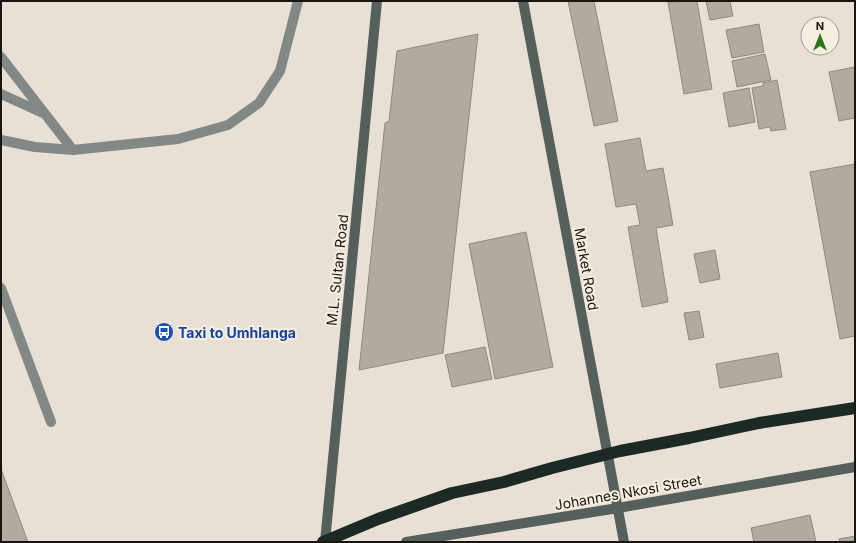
<svg xmlns="http://www.w3.org/2000/svg" width="856" height="543" font-family="Inter,sans-serif">
<style>
.building{fill:#b2aa9f;stroke:#90897e}
.lines{fill:none;stroke-linecap:round;stroke-linejoin:round}
.service{stroke:#828886;stroke-width:10}
.secondary{stroke:#555f5b;stroke-width:10}
.motorway-bridge{stroke:#1d2925;stroke-width:12}
.labels{text-anchor:middle;dominant-baseline:central;stroke-width:4;stroke-linejoin:round;paint-order:stroke}
.street-label{font-size:14px;fill:#191612;stroke:#f6eee1}
.transit-label{font-size:14px;font-weight:bold;fill:#164399;stroke:#f6eee1;text-anchor:start}
</style>
<rect width="100%" height="100%" fill="#e8e0d4"/>
<path class="building" d="M568 1H594L618 121 594 126Z
M697 1 712 89 684 94 668 2Z
M706 1H730L733 16 710 20Z
M759 24 764 52 732 58 726 30Z
M478 34 443 353 359 370 385 123 389 121 397 51Z
M765 54 771 80 737 87 732 61Z
M855 67V118L839 121 829 72Z
M777 80 786 129 771 131 770 127 759 129 752 88 763 86V83Z
M749 88 755 122 729 127 723 93Z
M640 138 646 171 663 168 673 225 656 228 668 302 642 307 628 227 640 225 636 204 616 207 605 144Z
M855 164V336L840 339 810 172Z
M526 232 553 367 495 379 469 244Z
M715 250 720 279 700 283 694 254Z
M699 311 704 337 689 340 684 313Z
M485 347 492 379 452 387 445 355Z
M778 353 782 377 720 388 716 364Z
M1 469 28 542H1Z
M810 515 816 542H754L751 528Z
M855 536V542H840L839 539Z"/>
<g class="lines">
<path class="service" d="M1 57 73 150
M1 94 45 114
M1 140 35 147 73 150 178 139 228 125 259 103 280 71 298 1
M1 288 51 422"/>
<path class="secondary" d="M523 1 624 542
M325 542 377 1
M406 542 618 508 855 467"/>
<path class="motorway-bridge" d="M323 542 378 519 452 493 504 482 552 468 620 451 689 438 759 423 855 408"/>
</g>
<defs>
<g id="bus-disc" transform="scale(1)"><circle r="9.5" fill="#1a4fb4" stroke="#f6eee1"/><path d="M-5-6H5V4H4V6H2V4H-2V6H-4V4H-5ZM-3.5-4V0h7V-4ZM-3.5 1.2v1.5H-2V1.2ZM2 1.2v1.5H3.5V1.2Z" fill="#fff"/></g>
</defs>
<g fill-rule="evenodd">
<use href="#bus-disc" x="164" y="332"/>
</g>
<g class="labels">
<g class="street-label">
<text transform="translate(587 269) rotate(80)">Market Road</text>
<text transform="translate(337 270) rotate(-84)">M.L. Sultan Road</text>
<text transform="translate(628 492) rotate(-10)">Johannes Nkosi Street</text>
</g>
<g class="transit-label">
<text x="178" y="332">Taxi to Umhlanga</text>
</g>
</g>
<rect width="856" height="543" fill="none" stroke="#191612" stroke-width="4"/>
<g transform="translate(820 36)"><circle r="19" fill="#f6eee1" stroke="#9e988e"/>
<path d="M0-3L7 15L0 10L-7 15Z" fill="#2b7418"/>
<text y="-6" font-size="11" font-weight="bold" text-anchor="middle" fill="#191612">N</text>
</g>
</svg>
